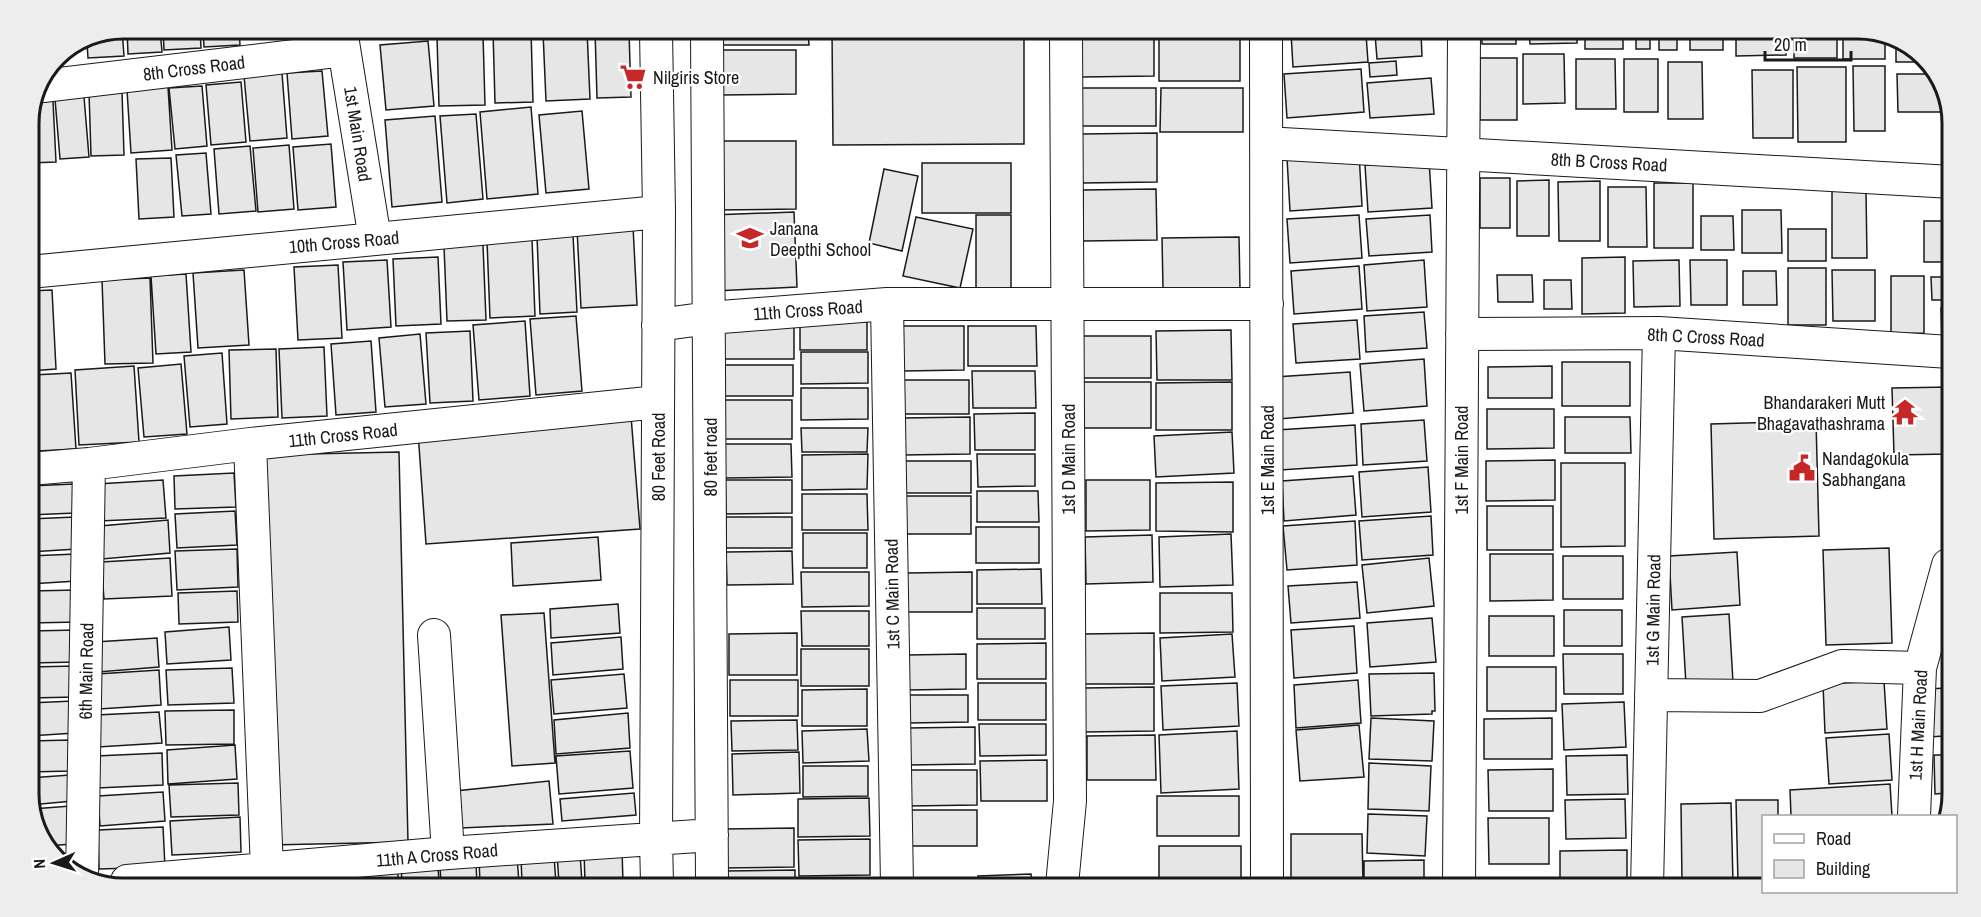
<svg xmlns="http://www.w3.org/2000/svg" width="1981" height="917" font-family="'Archivo Narrow',sans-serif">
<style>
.building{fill:#e6e6e6;stroke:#1a1a1a;stroke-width:1.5}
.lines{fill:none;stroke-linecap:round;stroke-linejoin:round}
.minor-casing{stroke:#1a1a1a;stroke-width:34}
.minor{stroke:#fff;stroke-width:32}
.labels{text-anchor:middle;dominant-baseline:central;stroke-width:4.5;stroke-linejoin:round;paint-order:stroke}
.street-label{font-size:18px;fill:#1a1a1a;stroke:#fff}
.poi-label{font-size:18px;fill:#1a1a1a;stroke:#fff;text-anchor:start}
.rim{fill:none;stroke:#1a1a1a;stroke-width:3}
</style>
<rect width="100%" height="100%" fill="#fff"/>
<path class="building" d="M122 29 124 56 88 58 87 43Z
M127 29H160L162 52 128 54Z
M163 29H200L201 48 164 50Z
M203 29H239L240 45 204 47Z
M277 29H307L308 36 278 38Z
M531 30 533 102 495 103 493 31Z
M587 30 590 99 546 101 543 32Z
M595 30 629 31 631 97 597 98Z
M723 31H808L809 45H723Z
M832 31 1024 32V144L833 145Z
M1159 33H1240V81H1159Z
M1291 33 1366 34 1368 62 1293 67Z
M1375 34H1421L1422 56 1377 59Z
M1482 34H1516V44H1482Z
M1529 34 1577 35V43L1530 44Z
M483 35 485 105 439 106 437 37Z
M1585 35H1623V49H1585Z
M1636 35H1650V49H1636Z
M1659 35H1677V50H1659Z
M1690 35H1723V50H1690Z
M1736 35H1786V55L1736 56Z
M1794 35 1837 36V58H1794Z
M1082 36H1154V76L1082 77Z
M1843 36H1885V59H1843Z
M1896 37 1926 62H1896Z
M428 41 434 106 386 110 380 45Z
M721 50H796V94L721 95Z
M1523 54H1564L1565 103 1523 104Z
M1480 58H1517V120H1480Z
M1576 59H1615L1616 109H1576Z
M1624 59H1658V112H1624Z
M1396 61 1397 75 1370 77 1369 63Z
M1668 62H1702L1703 119H1668Z
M1853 66H1885V131H1854Z
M1797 67H1846V142H1798Z
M1361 69 1364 112 1287 118 1284 74Z
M1752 70H1793V138H1753Z
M322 71 328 136 292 139 287 73Z
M282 73 287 138 250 141 244 76Z
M1897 74H1938L1940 82 1941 112H1898Z
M1431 78 1434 114 1370 118 1367 83Z
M241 82 246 142 211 145 206 85Z
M202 86 207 146 175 149 169 88Z
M168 87 172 150 131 153 127 90Z
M1082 88H1156V126H1082Z
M1161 88H1243V132H1160Z
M122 91 124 155 91 156 89 92Z
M84 97 89 157 60 159 55 99Z
M53 101 56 162 29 163V117L35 102Z
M531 107 538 194 487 199 480 112Z
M582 111 589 189 546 193 539 115Z
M476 114 483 199 447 203 440 116Z
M435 116 442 202 392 207 385 120Z
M1157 133V182L1082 183V134Z
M716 141H796V209L716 210Z
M331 144 336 207 298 210 293 147Z
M289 145 294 209 258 212 253 148Z
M250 146 256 211 219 214 214 149Z
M206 153 211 214 182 216 176 155Z
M1359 153 1362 206 1290 211 1287 158Z
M171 158 174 217 139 219 136 159Z
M1429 160 1432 208 1368 212 1365 165Z
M922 163H1011V213H922Z
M884 169 918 176 902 251 869 243Z
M1480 178H1510V228H1480Z
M1549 180V236H1517V181Z
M1600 181V241H1559L1558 182Z
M1654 183H1693V248H1654Z
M1608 187H1646L1647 247H1608Z
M1156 189 1157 240 1083 241V190Z
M1832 191H1866L1867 258H1832Z
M1742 210H1781L1782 253H1742Z
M794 212 797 287 715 291 711 215Z
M976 215H1011V288H976Z
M1359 215 1362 258 1290 263 1287 219Z
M1430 215 1432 252 1369 256 1366 219Z
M1701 216H1733L1734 250H1701Z
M916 217 973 229 960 288 903 276Z
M1924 221H1951V262H1924Z
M633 226 637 305 581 308 577 229Z
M1788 229H1826V261H1788Z
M573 235 577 312 540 314 537 236Z
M1239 237 1240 288H1163L1162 238Z
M532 239 535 316 490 318 487 241Z
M483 245 486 320 447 321 444 246Z
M438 257 441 324 396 326 393 259Z
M1625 257V313L1582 314V258Z
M387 260 391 327 347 330 343 262Z
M1424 260 1427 307 1367 311 1364 265Z
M1679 260 1680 306 1634 307 1633 261Z
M1690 260H1727V305H1691Z
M338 265 342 338 298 340 294 267Z
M1359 266 1362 309 1294 314 1291 271Z
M1788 268H1826V325H1788Z
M244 270 249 345 198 348 193 273Z
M1832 270H1875V321H1833Z
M1743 271H1776L1777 305H1743Z
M186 274 191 352 156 354 151 276Z
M1497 275H1532L1533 302H1498Z
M1891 276H1924V333L1891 334Z
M1931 277H1951L1950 300H1932Z
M150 278 153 363 105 364 102 280Z
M1544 280H1571L1572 309H1544Z
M52 290 56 369 29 371V291Z
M1941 308H1950V337H1942Z
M1424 312 1427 348 1366 352 1364 316Z
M576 316 582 391 536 395 530 319Z
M1357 320 1360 359 1296 363 1293 324Z
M525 321 530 396 479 400 473 325Z
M800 322H867V350H800Z
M794 323V359H723V324Z
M903 326H964V370L903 371Z
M968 326H1036L1037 366H968Z
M1231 330 1232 380H1157L1156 331Z
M470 331 473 401 430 403 426 333Z
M420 334 426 404 385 407 379 338Z
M1083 336H1151V378H1083Z
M371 341 376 412 336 415 331 344Z
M324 347 327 416 282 418 279 349Z
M276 349 278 417 231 419 229 350Z
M801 352H868V383L801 384Z
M222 353 227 424 190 427 184 356Z
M1424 359 1427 406 1364 411 1360 364Z
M1562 362H1630V406H1562Z
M181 364 187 434 144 437 138 368Z
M723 365H793V396H724Z
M134 366 139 442 79 445 75 370Z
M1552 366V398H1488V367Z
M972 371H1035L1036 408H973Z
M1350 372 1353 413 1278 419 1275 377Z
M71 373 76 449 38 451 33 375Z
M29 380 34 453H29Z
M904 380H969V414H903Z
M1083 382H1151V428H1083Z
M1232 382V430H1156V383Z
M1950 387 1949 454 1894 455 1892 388Z
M801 388H868V419L801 420Z
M724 400H792V439H724Z
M1487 409H1554V448L1487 449Z
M1035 413V450H975L974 414Z
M631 416 640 529 426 544 418 432Z
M970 417V454L903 455V418Z
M1565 417H1630L1631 453H1565Z
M1424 420 1427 461 1363 465 1361 424Z
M1816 421 1819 536 1714 539 1711 424Z
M1355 425 1357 465 1280 470 1277 430Z
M801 428H868L867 452H802Z
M1232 432 1234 473 1156 477 1154 436Z
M725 444H791L792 477 725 478Z
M399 452 408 842 270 845 261 455Z
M868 454 867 489 802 490V455Z
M977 454H1035V486L978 487Z
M1555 460V500L1486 501V461Z
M903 461H971V493H902Z
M1561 463H1625V546L1561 547Z
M1428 467 1431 512 1362 517 1359 472Z
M234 473 236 507 175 509 174 476Z
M1353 476 1356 515 1284 521 1282 481Z
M163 480 166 518 99 521 97 484Z
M725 480H792V513L726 514Z
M1086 480H1150V530L1086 531Z
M1233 482V532L1156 531V483Z
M74 484 75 513 29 515V486Z
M977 491H1038L1039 522H977Z
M802 494H867L868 530H802Z
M903 496H971V534H903Z
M1487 506H1553V550H1487Z
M235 511 237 545 177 548 175 514Z
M1431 516 1433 555 1362 560 1359 521Z
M75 517 77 549 29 552V519Z
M726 517H792V548H726Z
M168 520 170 553 102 559 100 526Z
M1355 521 1357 565 1287 570 1283 526Z
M976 527H1039V563H976Z
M803 533H867V568H803Z
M1231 534 1233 585 1160 587 1159 537Z
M1152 535 1153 582 1086 584 1085 537Z
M598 537 601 580 513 586 511 543Z
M1889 548 1892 643 1826 645 1823 550Z
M237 549 238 587 177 590 175 551Z
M792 551 793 584 727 585 726 552Z
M1737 552 1740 605 1672 610 1669 556Z
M76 554 77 581 29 584V556Z
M1490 554H1553V600L1490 601Z
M1563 556H1623V599H1563Z
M170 558 172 596 104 599 101 562Z
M1429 558 1434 606 1367 613 1362 565Z
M1041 569 1042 604H977V570Z
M801 572H869V606L802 607Z
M972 572V612H907V573Z
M1357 582 1360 618 1291 623 1288 586Z
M78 590 79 622 29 623V591Z
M237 591 238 622 179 624 178 593Z
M1160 593H1232L1233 632 1160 633Z
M618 604 620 633 551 638 550 609Z
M977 608H1045V639H977Z
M1564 610H1622V646H1564Z
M801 611H869V646H802Z
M544 613 555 763 512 766 501 615Z
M1729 614 1733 682 1686 685 1682 617Z
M1489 616H1554V656H1489Z
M1432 618 1436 662 1370 667 1367 623Z
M1354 626 1357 673 1294 678 1291 630Z
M229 627 231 660 167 664 165 632Z
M78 630V662L29 663V631Z
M797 633V675H729V634Z
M1154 633V684H1084L1083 634Z
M1232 634 1235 677 1162 681 1160 638Z
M621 637 623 669 553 675 551 643Z
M157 638 159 667 98 672 95 642Z
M1046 643V679H977V644Z
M801 649H869V686H801Z
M966 654V689L908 690V655Z
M1563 654H1623V694H1564Z
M76 666 77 697 29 698V667Z
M1487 667H1556V711H1487Z
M232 668 234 703 168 705 166 670Z
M159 670 161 705 99 709 97 674Z
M1434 673 1435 711H1432V714L1371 716 1369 674Z
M624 674 627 708 554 714 551 680Z
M730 680H798V716H730Z
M1358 680 1361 723 1296 728 1294 685Z
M1884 681 1887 729 1825 733 1823 684Z
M978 683H1046V720H978Z
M1237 683 1239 726 1163 730 1161 686Z
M1154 687V731L1084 732V688Z
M1947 688 1946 736 1927 737 1926 689Z
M867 689V726H802V690Z
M908 695H968V722L909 723Z
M73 701 75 733 29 736V703Z
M1624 702 1626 747 1564 750 1562 704Z
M234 710V744L166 745 165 711Z
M159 712 162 743 98 747 96 715Z
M628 713 630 748 556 754 554 720Z
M1371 718 1434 721 1432 761 1369 759Z
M1552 718V759H1484V719Z
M797 720 798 750 732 751 731 721Z
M979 724H1046V755L980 756Z
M1359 725 1364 777 1300 781 1296 730Z
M975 727V764L908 765 907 728Z
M867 729 869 761 803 763 802 731Z
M1237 731 1239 789 1161 793 1159 735Z
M1889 734 1892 780 1829 784 1826 738Z
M1155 735 1156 780H1087V736Z
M70 740 71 771 29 772V741Z
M235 745 237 779 168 784 167 750Z
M630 751 633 788 559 794 556 756Z
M799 752 800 793 733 795 732 754Z
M162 753 163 785 97 788 96 756Z
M1627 755 1628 794 1567 795 1566 756Z
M1934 755H1946V793L1935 794Z
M1047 760V801H981L980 761Z
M1369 763 1431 766 1429 811 1368 809Z
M803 766H868V796L803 797Z
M1553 769V811H1489L1488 770Z
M907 770H977V805L908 806Z
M70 775 73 801 30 805 29 778Z
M549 781 553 824 461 828 455 791Z
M238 783 239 815 171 817 169 785Z
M1890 784 1892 816H1791L1790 790Z
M163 792 165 821 100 826 98 796Z
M634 793 636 815 562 821 560 799Z
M1157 796H1239V836H1157Z
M869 798 870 836 798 837V799Z
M1625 799 1626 838 1566 839 1565 800Z
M1736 800H1778V816H1764V882L1738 883Z
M1731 803 1733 882 1682 883 1681 804Z
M71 806 73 844 46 846 32 809Z
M906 810H977V846H906Z
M1368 814 1427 816 1425 856 1367 853Z
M240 817 241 852 172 855 170 821Z
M1488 818H1549V864H1489Z
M163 827 165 867 99 869 98 830Z
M794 828V867L723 868V829Z
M1291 834H1362L1363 882H1291Z
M870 839V875L799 876 798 840Z
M1159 846H1241V886H1159Z
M622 849 623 883H585L584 850Z
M1627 850V888L1560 887V851Z
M580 853 582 883H559L557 854Z
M517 856 519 883H480L479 859Z
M554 856 556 883H522L521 858Z
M1424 860V887L1364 886V861Z
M476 864 477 883H441L440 866Z
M438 866 439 883 402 882 401 868Z
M398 870V882H363V872Z
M795 870V884H723V871Z
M359 872V882H329V873Z
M1031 874 1032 885H979L978 876Z
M870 878 871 884H798V879Z
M909 882H976V885H909Z"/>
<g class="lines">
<g class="minor-casing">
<path id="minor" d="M341 30 375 239
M656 31 659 212 656 839 657 884
M707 31 712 884
M1266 33 1267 886
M43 86 344 50
M1267 143 1952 182
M29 272 659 212
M887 304 897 885
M658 325 709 318 887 304H1267
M1462 334 1659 333 1950 352
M250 444 267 870
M29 469 89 464 250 444 658 402
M434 635 448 853
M1651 695 1760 696 1842 666 1920 668
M1914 816 1920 668 1948 565
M82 878 89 464
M127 881 448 853 712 835
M1062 885 1070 801 1066 32
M1459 887 1464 34
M1647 888 1659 333"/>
</g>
<use href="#minor" class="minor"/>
</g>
<defs>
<g id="supermarket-bare" transform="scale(2.07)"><path d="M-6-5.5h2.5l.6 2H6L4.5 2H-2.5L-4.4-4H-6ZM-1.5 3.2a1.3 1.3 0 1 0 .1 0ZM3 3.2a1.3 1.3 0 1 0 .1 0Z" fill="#c62828" stroke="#fff" stroke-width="2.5" paint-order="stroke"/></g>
<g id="school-bare" transform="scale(2.07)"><path d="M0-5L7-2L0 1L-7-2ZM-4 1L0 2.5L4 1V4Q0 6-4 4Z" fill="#c62828" stroke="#fff" stroke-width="2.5" paint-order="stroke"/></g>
<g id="temple-bare" transform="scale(2.07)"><path d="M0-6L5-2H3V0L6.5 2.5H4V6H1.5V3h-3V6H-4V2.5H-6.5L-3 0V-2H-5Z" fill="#c62828" stroke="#fff" stroke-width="2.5" paint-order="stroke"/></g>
<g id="civic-bare" transform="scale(2.07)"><path d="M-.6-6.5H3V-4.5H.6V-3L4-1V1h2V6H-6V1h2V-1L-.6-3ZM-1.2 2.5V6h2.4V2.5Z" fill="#c62828" stroke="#fff" stroke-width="2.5" paint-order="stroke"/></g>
</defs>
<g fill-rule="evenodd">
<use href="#supermarket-bare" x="633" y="77"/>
<use href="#school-bare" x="750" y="238"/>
<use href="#temple-bare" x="1905" y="412"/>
<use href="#civic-bare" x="1802" y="468"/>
</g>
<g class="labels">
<g class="street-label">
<text transform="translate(194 68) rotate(-7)">8th Cross Road</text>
<text transform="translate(358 134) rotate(81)">1st Main Road</text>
<text transform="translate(1609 162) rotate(3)">8th B Cross Road</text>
<text transform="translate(344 242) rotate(-5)">10th Cross Road</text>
<text transform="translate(808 310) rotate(-4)">11th Cross Road</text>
<text transform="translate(1706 337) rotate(3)">8th C Cross Road</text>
<text transform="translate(343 435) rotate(-6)">11th Cross Road</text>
<text transform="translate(658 457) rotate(-90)">80 Feet Road</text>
<text transform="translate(710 457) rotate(-90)">80 feet road</text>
<text transform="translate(1068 459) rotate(-90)">1st D Main Road</text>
<text transform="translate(1267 460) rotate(-90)">1st E Main Road</text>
<text transform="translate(1461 460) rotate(-90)">1st F Main Road</text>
<text transform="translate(892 594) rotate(-91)">1st C Main Road</text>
<text transform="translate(1653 610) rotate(-89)">1st G Main Road</text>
<text transform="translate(86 671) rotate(-89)">6th Main Road</text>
<text transform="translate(1918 725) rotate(-87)">1st H Main Road</text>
<text transform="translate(437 855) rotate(-5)">11th A Cross Road</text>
</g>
<g class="poi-label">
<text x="653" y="77">Nilgiris Store</text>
<text x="770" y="228">Janana<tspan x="770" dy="21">Deepthi School</tspan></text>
<text x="1885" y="402" text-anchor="end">Bhandarakeri Mutt<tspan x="1885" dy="21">Bhagavathashrama</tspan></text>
<text x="1822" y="458">Nandagokula<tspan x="1822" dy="21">Sabhangana</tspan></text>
</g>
</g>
<path d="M0 0H1981V917H0ZM123 39H1858A84 84 0 0 1 1942 123V794A84 84 0 0 1 1858 878H123A84 84 0 0 1 39 794V123A84 84 0 0 1 123 39Z" fill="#ededed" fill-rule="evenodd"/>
<path class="rim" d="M123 39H1858A84 84 0 0 1 1942 123V794A84 84 0 0 1 1858 878H123A84 84 0 0 1 39 794V123A84 84 0 0 1 123 39Z"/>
<rect x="1762" y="815" width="195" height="78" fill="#ffffff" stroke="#a3a3a3" stroke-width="1.5"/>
<rect x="1774" y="834" width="30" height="9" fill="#ffffff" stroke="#a3a3a3" stroke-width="1.5"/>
<text x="1816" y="845" font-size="18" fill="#1a1a1a">Road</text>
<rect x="1774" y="860" width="30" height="18" fill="#e6e6e6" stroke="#a3a3a3" stroke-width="1.5"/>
<text x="1816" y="875" font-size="18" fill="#1a1a1a">Building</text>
<g transform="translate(54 863) rotate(267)" stroke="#ffffff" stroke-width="4.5" paint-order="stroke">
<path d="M0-4.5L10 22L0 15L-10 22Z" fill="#1a1a1a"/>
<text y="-9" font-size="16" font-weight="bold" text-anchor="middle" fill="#1a1a1a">N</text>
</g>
<path d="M1765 51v9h86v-9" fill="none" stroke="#1a1a1a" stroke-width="3"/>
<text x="1774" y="51" font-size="18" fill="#1a1a1a" stroke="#ffffff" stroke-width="4.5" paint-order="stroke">20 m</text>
</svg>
